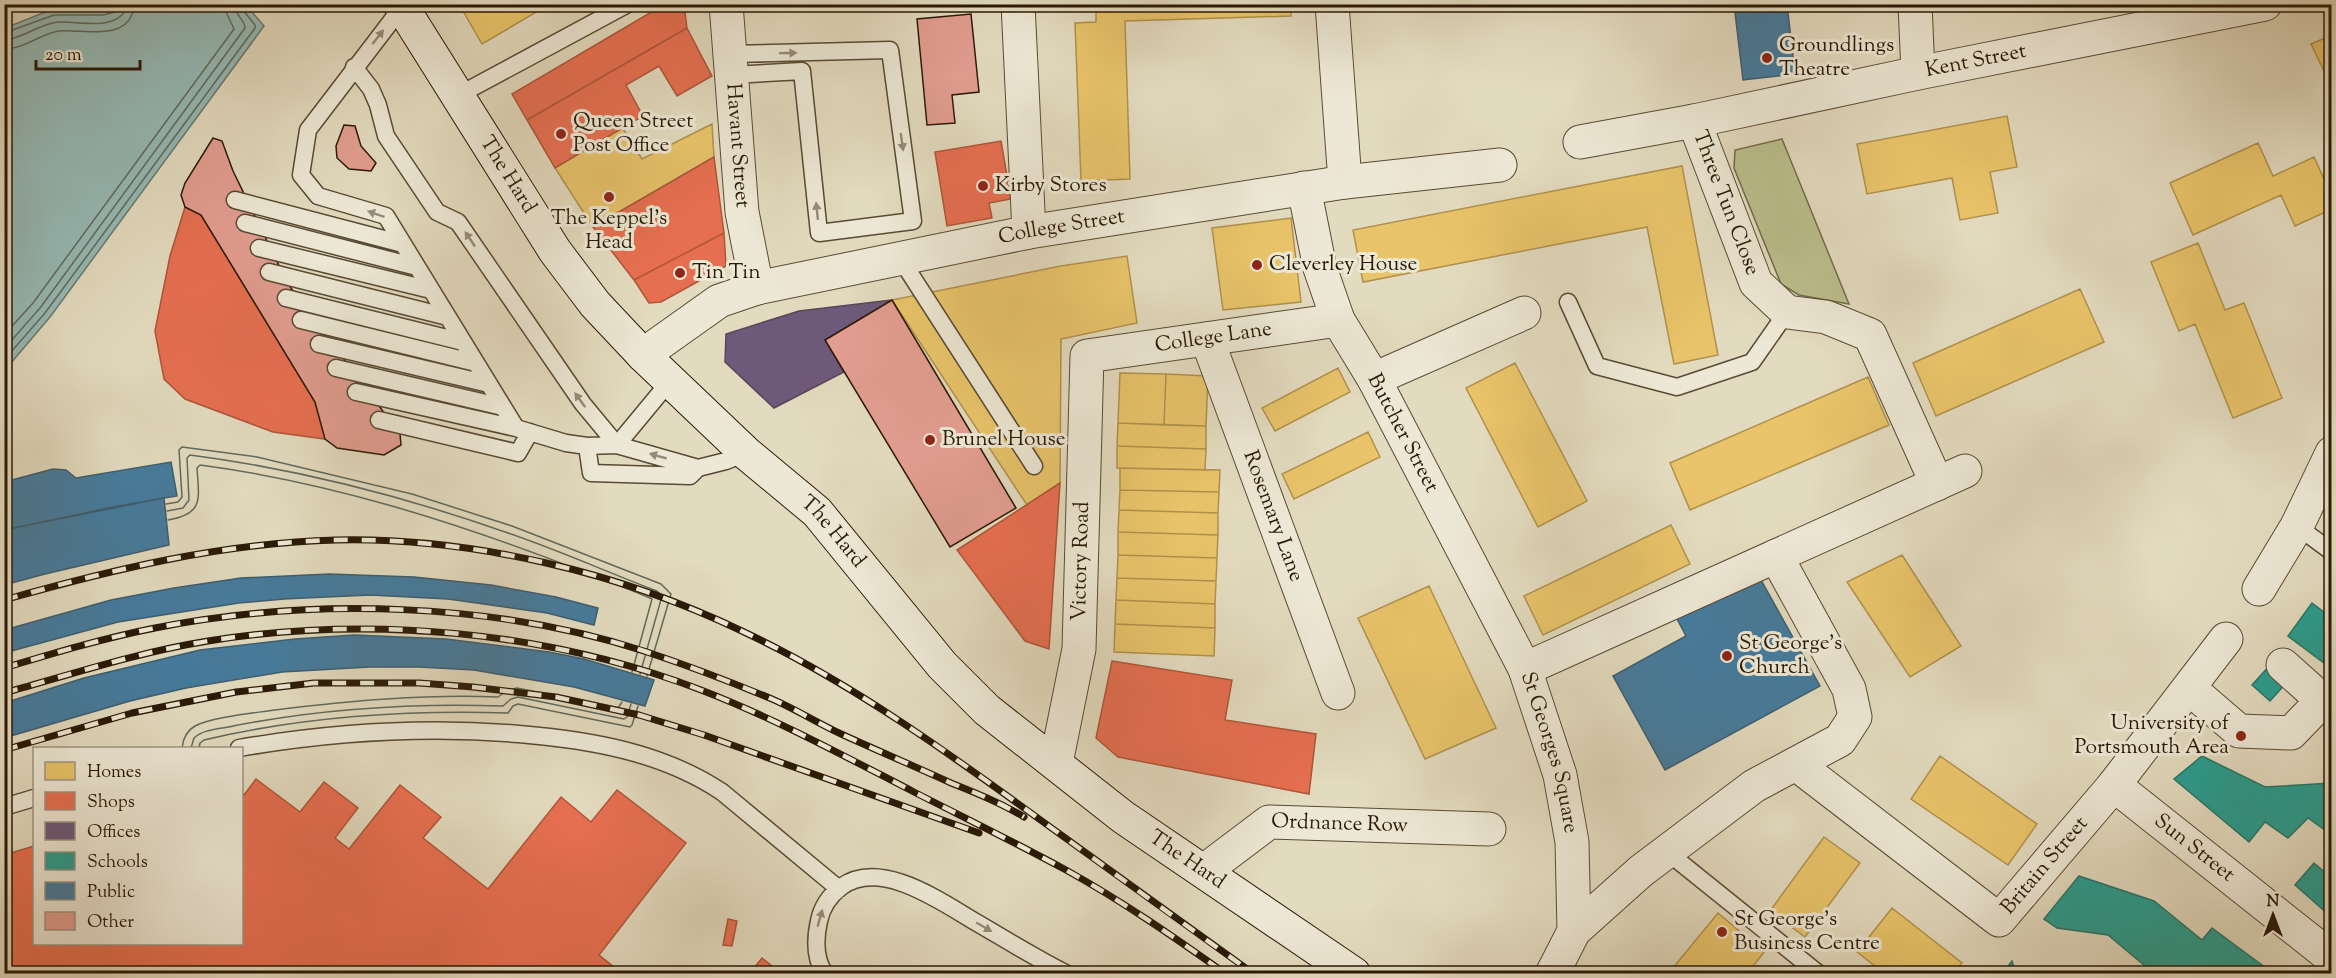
<svg xmlns="http://www.w3.org/2000/svg" width="2336" height="978" font-family="'Sorts Mill Goudy',serif">
<style>
.green{fill:#bbbe8c;stroke:#726c48;stroke-width:1.5}
.water{fill:#96bab6;stroke:#6b7a6f;stroke-width:1.5}
.pier{fill:#e3dbbf}
.homes{fill:#e9c46a;stroke:#b0914c;stroke-width:1.5}
.shops{fill:#e76f51;stroke:#ae553a;stroke-width:1.5}
.offices{fill:#6d597a;stroke:#594657;stroke-width:1.5}
.schools{fill:#2a9d8f;stroke:#2a7566;stroke-width:1.5}
.public{fill:#457b9d;stroke:#3d5e6f;stroke-width:1.5}
.lines{fill:none;stroke-linecap:round;stroke-linejoin:round}
.shore{stroke:#606a5e;stroke-width:1.5}
.building{fill:#e29d90;stroke:#2a1905;stroke-width:1.5}
.service-casing{stroke:#584a34;stroke-width:19}
.minor-casing{stroke:#584a34;stroke-width:35}
.secondary-casing{stroke:#2a1905;stroke-width:35}
.service{stroke:#ede8d5;stroke-width:16}
.minor{stroke:#ede8d5;stroke-width:33}
.secondary{stroke:#ede8d5;stroke-width:33}
.rail-casing{stroke:#2a1905;stroke-width:7}
.rail{stroke:#ede8d5;stroke-width:4.5;stroke-dasharray:14;stroke-linecap:butt}
.oneway{fill:#958b77}
.poi-dot{fill:#8f2418;stroke:#ede8d5;stroke-width:2}
.labels{text-anchor:middle;dominant-baseline:central;stroke-width:6;stroke-linejoin:round;paint-order:stroke}
.poi-label{font-size:21px;fill:#2a1905;stroke:#ede8d5;text-anchor:start}
.street-label{font-size:21px;fill:#2a1905;stroke:#ede8d5}
</style>
<rect width="100%" height="100%" fill="#e3dbbf"/>
<filter id="stains"><feTurbulence type="fractalNoise" baseFrequency=".00333" numOctaves="4"/><feColorMatrix values="0 0 0 0 .2 0 0 0 0 .09 0 0 0 0 .02 0 0 0 .5 -.17"/></filter>
<radialGradient id="worn" r=".72"><stop offset=".6" stop-color="#630" stop-opacity="0"/><stop offset="1" stop-color="#630" stop-opacity=".3"/></radialGradient>
<path class="green" d="M1782 139 1849 304 1799 295 1781 284 1734 168 1735 150Z"/>
<path class="water" d="M121 5H246L264 26 50 317 5 370V28L53 9H103Z"/>
<path class="pier" d="M173 448 227 455 308 472 463 512 679 593 636 735 500 707 416 702 332 707 331 702 264 712V719L145 742 122 748H34V773L5 782V530L118 506 177 496Z"/>
<path class="homes" d="M459 4H550L482 44Z
M1096 4H1291V16L1125 21 1130 179 1081 181 1075 23 1096 22Z
M2128 4H2157L2129 8Z
M2332 35V88L2311 44Z
M2007 116 2017 167 1990 172 1998 213 1960 220 1952 178 1867 194 1857 144Z
M712 124 714 157 593 227 555 168 622 127 642 159Z
M2258 143 2273 176 2314 157 2330 192 2332 191V209L2295 226 2281 195 2193 235 2170 183Z
M1682 166 1718 355 1674 364 1647 227 1363 282 1353 230Z
M1291 218 1301 302 1223 310 1212 228Z
M2198 243 2225 310 2244 303 2282 398 2233 418 2195 324 2179 331 2151 262Z
M1127 256 1137 323 1061 339 1060 483 1027 505 892 300 1061 266Z
M2080 289 2104 342 1936 416 1913 363Z
M1515 363 1587 501 1538 527 1466 388Z
M1338 368 1350 392 1275 431 1262 408Z
M1120 373 1166 374 1164 425 1118 423Z
M1166 374 1208 376 1206 426 1164 425Z
M1868 377 1889 425 1690 510 1670 463Z
M1118 423 1206 426V449L1117 446Z
M1368 432 1380 457 1294 499 1282 474Z
M1117 446 1206 449 1205 470 1117 468Z
M1120 468 1220 470 1219 492 1120 490Z
M1120 490 1219 492 1218 513 1119 510Z
M1119 510 1218 513V535L1118 532Z
M1671 525 1690 564 1543 635 1524 596Z
M1118 532 1218 535 1217 558 1118 555Z
M1118 555 1217 558 1216 581 1117 578Z
M1902 555 1961 646 1910 677 1847 582Z
M1117 578 1216 581 1215 604 1116 600Z
M1429 586 1496 728 1425 759 1358 618Z
M1116 600 1215 604V628L1115 624Z
M1115 624 1215 628 1214 656 1114 652Z
M1940 756 2037 824 2008 865 1911 799Z
M1824 837 1860 863 1805 937 1770 911Z
M1892 908 1962 963 1954 974H1885L1857 952Z
M1718 913 1764 952 1747 974H1668Z"/>
<path class="shops" d="M665 4H684L687 28 527 120 512 94Z
M687 28 712 76 677 96 659 66 626 85 643 116 555 168 527 120Z
M1001 141 1011 199 989 203 992 218 947 226 935 152Z
M714 157 724 233 634 280 593 227Z
M185 207 201 215 315 402 325 439 273 432 185 399 164 379 155 331 170 256Z
M724 233 726 266 661 302 649 303 634 280Z
M1060 483 1049 649 1025 641 957 550Z
M1112 661 1232 680 1225 720 1316 734 1309 794 1118 757 1096 738Z
M256 779 300 812 324 782 358 808 335 838 349 849 400 785 441 817 423 838 488 889 561 797 591 822 617 790 686 843 599 955 623 974H4V855L34 846V944H242V793L244 795Z
M728 919 737 921 732 946 723 945Z
M762 958 782 974H749Z"/>
<path class="offices" d="M892 300 825 340 844 372 774 408 725 362 726 334 799 311Z"/>
<path class="schools" d="M2312 603 2332 618V669L2288 636Z
M2271 664 2289 680 2270 701 2252 685Z
M2202 756 2265 787 2332 783V835L2308 818 2288 838 2265 822 2249 842 2174 779Z
M2314 863 2332 878V912L2329 915 2295 885Z
M2079 876 2154 901 2202 940 2212 928 2274 974H2139L2145 966 2108 935 2057 928 2044 919Z
M2012 961 2016 974H2002Z"/>
<path class="public" d="M1734 4H1787L1795 74 1743 80Z
M171 462 177 496 118 506 4 530V468L8 481 53 469 66 470 76 478Z
M164 498 169 545 45 574 4 585V530Z
M1756 571 1820 686 1665 770 1613 676 1686 636 1675 615Z
M329 574 414 577 491 585 556 597 598 608 594 625 547 613 448 599 370 595 284 599 239 603 118 622 4 653V630L111 600 174 588 241 578Z
M354 635 446 639 549 652 584 659 654 680 645 706 574 687 474 670 419 667H370L282 672 186 688 130 701 4 738V703L84 678 200 650 295 639Z"/>
<g class="lines">
<path class="shore" d="M4 33 54 15H103L115 12 117 4
M4 40C23 39 40 23 59 22 78 21 108 30 123 14L125 4
M4 49C24 49 40 34 59 31 83 29 132 43 134 4
M4 335 33 303 234 29 227 14 225 4
M4 349 40 308 245 28C245 20 235 15 234 4
M4 360 45 313 255 28V25L243 10 242 4
M166 504 178 502 182 497 179 450 182 447 257 457 412 494 512 526 661 584 671 594 647 676
M167 511 183 508 189 500 187 458 190 455C298 469 406 497 508 533 558 550 607 572 657 591L662 596 640 674
M168 520C204 514 199 499 197 468L200 465C330 482 458 523 579 570 603 580 628 588 652 599L632 672
M182 748C183 739 186 731 195 726 212 717 255 713 275 710 349 701 424 694 498 697L508 690 517 688 618 708 622 702
M191 748 194 738C203 729 220 729 233 726 320 709 414 703 503 706L511 699 518 697 624 719 627 717 631 704
M199 748 200 743 204 740C301 717 408 710 508 713L513 706 518 704 630 727 632 725 638 706"/>
</g>
<path class="building" d="M971 14 979 92 952 95 955 123 927 125 917 19Z
M344 125 355 126 361 146 376 163 371 171 349 169 337 158 336 146Z
M213 138 222 141 233 171 288 284 400 434 401 445 384 455 337 448 325 439 315 402 201 215 185 207 181 195 185 183Z
M892 300 1016 508 950 547 825 340Z"/>
<g class="lines">
<g class="service-casing">
<path id="service" d="M402 7 308 130 301 175 318 196 386 216 516 428 566 443 587 446 617 445 698 468 726 461 746 453
M730 54 890 50 913 221 819 233 802 71 731 75
M354 67 371 89 378 105 386 136 437 212 458 222 583 404 617 445
M457 96 628 4
M235 200 403 244
M245 223 417 267
M259 248 431 290
M900 258 1034 466
M269 272 448 317
M286 298 463 342
M1568 302 1597 366 1677 387 1752 362 1787 312
M301 320 476 363
M319 344 489 384
M336 368 503 407
M356 392 516 428
M379 420 518 453 530 432
M617 445 670 381
M587 446 591 473 690 476 698 468
M2297 526 2332 552
M239 748C332 732 425 726 519 734 590 740 662 752 722 792L839 889
M4 807 34 798
M1666 851 1819 974
M825 974C814 958 815 939 819 921 822 906 829 896 841 887 881 857 944 904 979 924 1008 941 1037 959 1067 974"/>
</g>
<g class="minor-casing">
<g id="minor">
<path id="s1" d="M726 4 742 212 757 288"/>
<path d="M1018 4 1029 232"/>
<path d="M1332 4 1345 182"/>
<path d="M1915 4 1918 73"/>
<path id="s2" d="M1694 121 1756 283 1787 312 1826 317 1870 335 1937 484"/>
<path id="s3" d="M1580 142 1694 121 1918 73 2265 4"/>
<path id="s4" d="M1304 188 1320 268 1338 320 1374 379 1525 669 1560 775 1572 842 1574 931 1552 974"/>
<path id="s5" d="M1207 339 1338 693"/>
<path id="s6" d="M643 355 719 301 757 288 1029 232 1345 182 1500 165"/>
<path d="M1374 379 1524 313"/>
<path d="M2259 589 2297 526 2332 453"/>
<path d="M2283 665 2332 709"/>
<path d="M1525 669 1965 471"/>
<path d="M2189 688 2239 731 2291 733 2322 701"/>
<path id="s7" d="M1056 763 1079 649 1087 356 1338 320"/>
<path id="s8" d="M1796 764 1999 920 2114 785 2226 639"/>
<path id="s9" d="M2114 785 2332 958"/>
<path id="s10" d="M1204 871 1269 822 1489 829"/>
<path d="M1574 931 1641 871 1754 786 1840 740 1855 717 1849 689 1776 556"/>
</g>
</g>
<g class="secondary-casing">
<g id="secondary">
<path id="s11" d="M400 4 555 251 595 304 643 355 746 453 817 512 942 665 987 710 1123 817 1354 974"/>
</g>
</g>
<use href="#service" class="service"/>
<use href="#minor" class="minor"/>
<use href="#secondary" class="secondary"/>
<g class="rail-casing">
<path id="rail" d="M4 600C114 569 222 543 336 540 472 537 622 573 744 632 852 683 950 754 1046 824 1115 874 1184 924 1254 974
M4 668C54 653 104 638 155 628 311 597 495 602 647 652 689 666 731 682 772 699 795 709 816 722 839 733 876 750 914 766 951 783 976 793 1001 803 1024 817
M4 693C72 674 139 652 208 641 371 615 546 631 701 690 774 718 844 756 914 792 965 818 1016 843 1066 870 1122 901 1174 937 1226 974
M4 750 132 713 236 692 314 683H419L473 687 556 697 639 715 704 735 979 833"/>
</g>
<use href="#rail" class="rail"/>
</g>
<defs><path id="oneway-solid" d="M-6-.8H1V-3.2L6.5 0L1 3.2V.8H-6Z" transform="scale(1.5)"/></defs>
<g class="oneway">
<use href="#oneway-solid" transform="translate(378 37) rotate(-52)"/>
<use href="#oneway-solid" transform="translate(788 53) rotate(-1)"/>
<use href="#oneway-solid" transform="translate(902 142) rotate(82)"/>
<use href="#oneway-solid" transform="translate(817 211) rotate(-96)"/>
<use href="#oneway-solid" transform="translate(376 214) rotate(-161)"/>
<use href="#oneway-solid" transform="translate(470 239) rotate(-124)"/>
<use href="#oneway-solid" transform="translate(580 400) rotate(-126)"/>
<use href="#oneway-solid" transform="translate(658 456) rotate(-164)"/>
<use href="#oneway-solid" transform="translate(820 918) rotate(-74)"/>
<use href="#oneway-solid" transform="translate(984 927) rotate(30)"/>
</g>
<g class="poi-dot">
<circle cx="1767" cy="58" r="6"/>
<circle cx="561" cy="134" r="6"/>
<circle cx="983" cy="186" r="6"/>
<circle cx="609" cy="197" r="6"/>
<circle cx="1257" cy="265" r="6"/>
<circle cx="680" cy="273" r="6"/>
<circle cx="930" cy="440" r="6"/>
<circle cx="1727" cy="656" r="6"/>
<circle cx="2241" cy="736" r="6"/>
<circle cx="1722" cy="932" r="6"/>
</g>
<g class="labels">
<g class="poi-label">
<text x="1779" y="46">Groundlings<tspan x="1779" dy="24">Theatre</tspan></text>
<text x="573" y="122">Queen Street<tspan x="573" dy="24">Post Office</tspan></text>
<text x="995" y="186">Kirby Stores</text>
<text x="609" y="219" text-anchor="middle">The Keppel's<tspan x="609" dy="24">Head</tspan></text>
<text x="1269" y="265">Cleverley House</text>
<text x="692" y="273">Tin Tin</text>
<text x="942" y="440">Brunel House</text>
<text x="1739" y="644">St George's<tspan x="1739" dy="24">Church</tspan></text>
<text x="2229" y="724" text-anchor="end">University of<tspan x="2229" dy="24">Portsmouth Area</tspan></text>
<text x="1734" y="920">St George's<tspan x="1734" dy="24">Business Centre</tspan></text>
</g>
<g class="street-label">
<text stroke="none"><textPath href="#s3" startOffset="404">Kent Street</textPath></text>
<text stroke="none"><textPath href="#s1" startOffset="142">Havant Street</textPath></text>
<text stroke="none"><textPath href="#s11" startOffset="202">The Hard</textPath></text>
<text stroke="none"><textPath href="#s2" startOffset="88">Three Tun Close</textPath></text>
<text stroke="none"><textPath href="#s6" startOffset="444">College Street</textPath></text>
<text stroke="none"><textPath href="#s7" startOffset="537">College Lane</textPath></text>
<text stroke="none"><textPath href="#s4" startOffset="267">Butcher Street</textPath></text>
<text stroke="none"><textPath href="#s5" startOffset="189">Rosemary Lane</textPath></text>
<text stroke="none"><textPath href="#s11" startOffset="688">The Hard</textPath></text>
<text stroke="none"><textPath href="#s7" startOffset="204">Victory Road</textPath></text>
<text stroke="none"><textPath href="#s4" startOffset="620">St Georges Square</textPath></text>
<text stroke="none"><textPath href="#s10" startOffset="152">Ordnance Row</textPath></text>
<text stroke="none"><textPath href="#s9" startOffset="102">Sun Street</textPath></text>
<text stroke="none"><textPath href="#s11" startOffset="1174">The Hard</textPath></text>
<text stroke="none"><textPath href="#s8" startOffset="327">Britain Street</textPath></text>
</g>
</g>
<rect width="2336" height="978" fill="none" stroke="#e3dbbf" stroke-width="24"/>
<rect x="6" y="6" width="2324" height="966" fill="none" stroke="#2a1905" stroke-width="3"/>
<rect x="12" y="12" width="2312" height="954" fill="none" stroke="#2a1905" stroke-width="1.5"/>
<rect x="33" y="747" width="210" height="198" fill="#ede8d5" stroke="#9f9582" stroke-width="1.5"/>
<rect x="45" y="762" width="30" height="18" fill="#e9c46a" stroke="#9f9582" stroke-width="1.5"/>
<text x="87" y="777" font-size="18" fill="#2a1905">Homes</text>
<rect x="45" y="792" width="30" height="18" fill="#e76f51" stroke="#9f9582" stroke-width="1.5"/>
<text x="87" y="807" font-size="18" fill="#2a1905">Shops</text>
<rect x="45" y="822" width="30" height="18" fill="#6d597a" stroke="#9f9582" stroke-width="1.5"/>
<text x="87" y="837" font-size="18" fill="#2a1905">Offices</text>
<rect x="45" y="852" width="30" height="18" fill="#2a9d8f" stroke="#9f9582" stroke-width="1.5"/>
<text x="87" y="867" font-size="18" fill="#2a1905">Schools</text>
<rect x="45" y="882" width="30" height="18" fill="#457b9d" stroke="#9f9582" stroke-width="1.5"/>
<text x="87" y="897" font-size="18" fill="#2a1905">Public</text>
<rect x="45" y="912" width="30" height="18" fill="#e29d90" stroke="#9f9582" stroke-width="1.5"/>
<text x="87" y="927" font-size="18" fill="#2a1905">Other</text>
<g transform="translate(2273 915)" stroke="#ede8d5" stroke-width="4.5" paint-order="stroke">
<path d="M0-4.5L10 22L0 15L-10 22Z" fill="#2a1905"/>
<text y="-9" font-size="16" font-weight="bold" text-anchor="middle" fill="#2a1905">N</text>
</g>
<path d="M36 60v9h104v-9" fill="none" stroke="#2a1905" stroke-width="3"/>
<text x="45" y="60" font-size="18" fill="#2a1905" stroke="#ede8d5" stroke-width="4.5" paint-order="stroke">20 m</text>
<rect width="100%" height="100%" filter="url(#stains)"/>
<rect width="100%" height="100%" fill="url(#worn)"/>
</svg>
